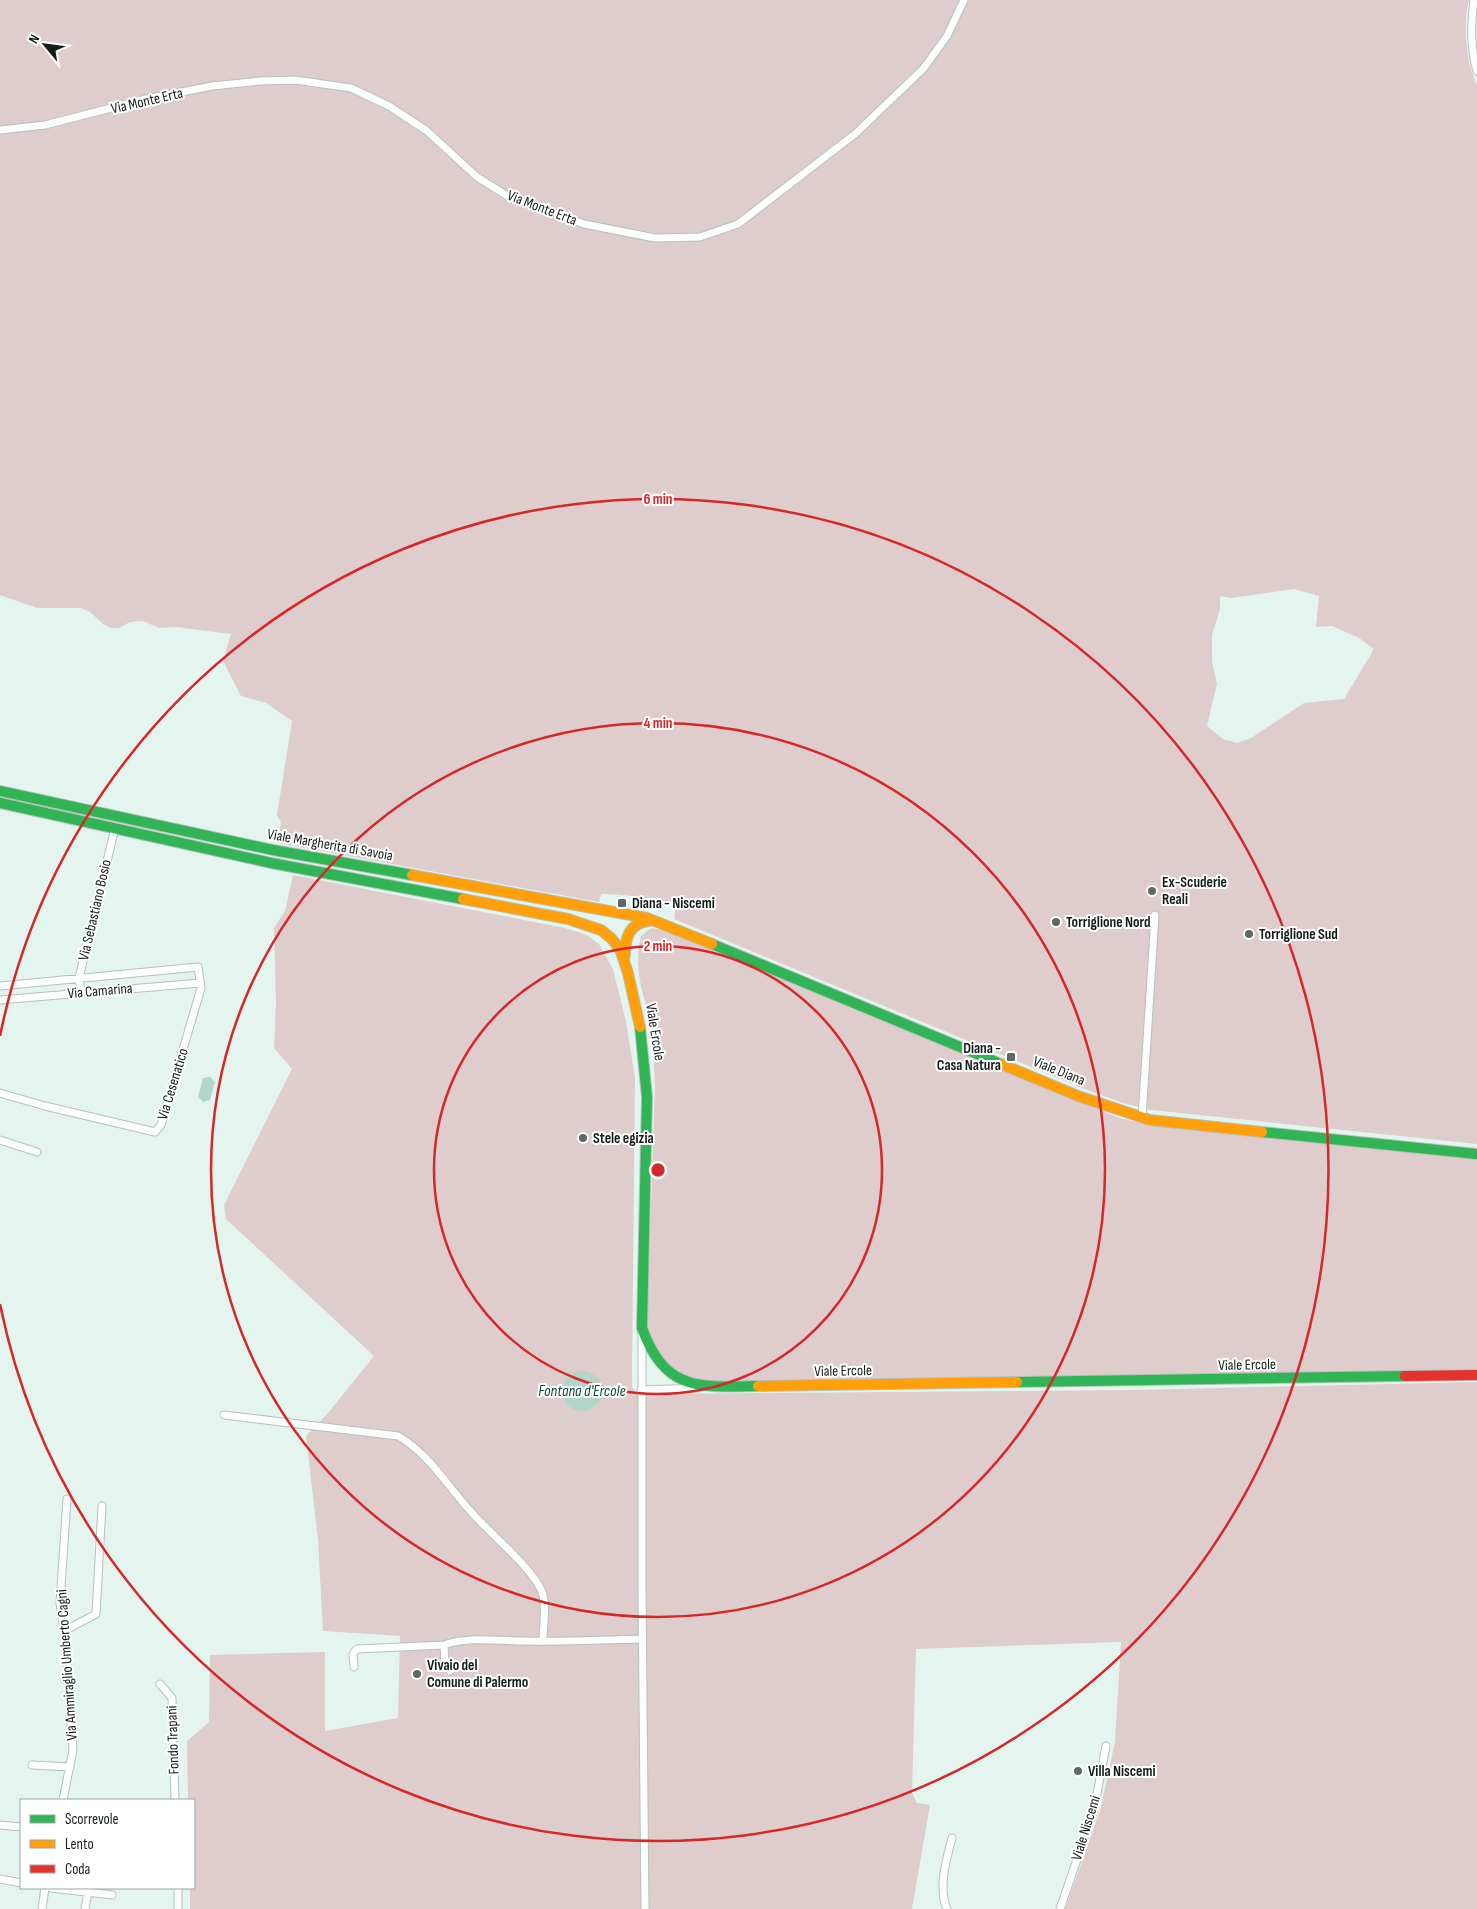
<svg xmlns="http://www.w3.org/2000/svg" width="1477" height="1909" font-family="'Sofia Sans Condensed',sans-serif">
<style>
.forest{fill:#decdcc;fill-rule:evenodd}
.water{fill:#b2d6c9}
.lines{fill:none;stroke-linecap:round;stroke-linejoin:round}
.street-casing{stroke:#b5c1bd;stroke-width:9}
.fast-casing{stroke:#b5c1bd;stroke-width:12}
.slow-casing{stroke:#b5c1bd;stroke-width:12}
.jam-casing{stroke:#b5c1bd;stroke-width:12}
.street{stroke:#fbfefd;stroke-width:7}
.fast{stroke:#30b455;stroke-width:10}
.slow{stroke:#ff9f0a;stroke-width:10}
.jam{stroke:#e5322d;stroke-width:10}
.ring{fill:none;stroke:#d62828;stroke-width:2.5}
.poi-dot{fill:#5c6964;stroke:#fff;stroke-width:2}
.labels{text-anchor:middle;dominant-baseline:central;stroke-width:4;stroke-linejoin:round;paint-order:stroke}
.street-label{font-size:15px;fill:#121d19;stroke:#fff}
.poi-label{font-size:15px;font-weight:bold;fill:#121d19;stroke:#fff;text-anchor:start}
.water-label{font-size:16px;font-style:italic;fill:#0d4a3b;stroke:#fff}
.centre{fill:#d62828;stroke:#fff;stroke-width:2.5}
.ring-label{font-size:15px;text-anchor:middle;font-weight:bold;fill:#d62828;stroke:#fff;stroke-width:4;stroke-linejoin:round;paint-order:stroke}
</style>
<rect width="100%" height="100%" fill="#e4f5ef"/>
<path class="forest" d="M0 0H1469C1462 26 1466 61 1477 85V1144L1151 1110 1123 1103 1082 1088 674 919 676 907C651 898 627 894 601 894L599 902 278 843 281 822 277 815 292 721 266 703 241 696 223 661 231 634 176 627 159 628 143 621 130 622 119 628H111L103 624 90 612 81 608H37L0 595ZM1294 589 1319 596 1316 627 1332 626 1359 638 1374 649 1344 699 1304 703 1251 738 1237 743 1223 739 1207 726 1217 684 1212 661V635L1220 609V596L1231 598Z
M293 875 565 928 587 935 599 944 613 969 626 1022 635 1078 632 1371V1387L638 1394 1132 1390 1477 1382V1909H1065L1100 1811 1115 1742 1121 1642 916 1649 912 1793 917 1803 930 1805 912 1909H190V1888H194V1800H188L187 1741 209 1722 210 1655 325 1652V1731L398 1718 400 1636 323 1631 318 1540 306 1436 328 1413 374 1356 226 1219 224 1205 292 1069 274 1048 276 1003 274 928 285 911Z
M651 928 674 932 1075 1100 1120 1118 1149 1125 1477 1159V1370L1295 1375 711 1382C692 1381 667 1368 656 1351 651 1344 650 1333 647 1325L655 1088C654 1066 654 1045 650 1023 643 988 633 973 641 936Z"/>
<path class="water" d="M210 1077 215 1082 210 1100 203 1102 198 1097 203 1078Z
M562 1391a20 20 0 1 1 40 0a20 20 0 1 1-40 0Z"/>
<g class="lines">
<g class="street-casing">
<path id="street" d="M1474 0C1471 25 1470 47 1477 71
M0 130 45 125 146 99 212 86 260 81 295 80 351 88 389 106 427 131 477 177 509 197 584 224 655 238 700 237 738 224 855 134 923 69 947 36 964 0
M0 986 198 967 201 988 161 1125 155 1132 45 1106 0 1093
M81 993 79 978 115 828
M0 1000 200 983
M1142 1118 1155 915
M0 1140 37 1152
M642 1333V1589L645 1909
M641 1390 698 1388
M224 1415 398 1436C430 1454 449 1489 474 1515 492 1535 533 1569 542 1592 547 1603 543 1629 543 1641
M64 1631 96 1614 102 1506
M354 1667 353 1654 357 1649 444 1645
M450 1671 445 1664 444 1645C469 1636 500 1641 525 1641 564 1642 603 1640 642 1639
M160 1684 172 1698 175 1800
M32 1765 70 1767
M63 1800 73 1750 65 1637 60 1603 67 1499
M0 1825 21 1827
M0 1879 21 1883
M51 1888 112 1895
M178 1888V1909
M42 1909 45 1888
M85 1909 88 1892
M947 1909C938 1888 946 1860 952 1838
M1060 1909 1094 1810 1106 1746"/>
</g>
<g class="fast-casing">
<path id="fast" d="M0 791 273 850 412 875
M0 803 271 863 463 899
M712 944 1001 1064
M640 1027 647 1097 642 1328C665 1392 700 1387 758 1386
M1262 1132 1477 1154
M1017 1382 1405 1376"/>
</g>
<g class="slow-casing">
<path id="slow" d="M412 875 647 918 712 944
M463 899 568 919 601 930 611 938 620 949 628 973 640 1027
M625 956C625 938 629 923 649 921
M1001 1064 1078 1096 1150 1120 1262 1132
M758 1386 1017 1382"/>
</g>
<g class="jam-casing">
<path id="jam" d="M1405 1376 1477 1375"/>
</g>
<use href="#street" class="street"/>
<use href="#fast" class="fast"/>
<use href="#slow" class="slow"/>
<use href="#jam" class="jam"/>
</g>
<g class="ring">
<circle cx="658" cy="1170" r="224"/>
<circle cx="658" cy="1170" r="447"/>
<path d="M0 1036A671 671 0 1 1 0 1304"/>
</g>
<g class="poi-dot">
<circle cx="1152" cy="891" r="5"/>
<rect x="617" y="898" width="10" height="10" rx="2.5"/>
<circle cx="1056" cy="922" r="5"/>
<circle cx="1249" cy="934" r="5"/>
<rect x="1006" y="1052" width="10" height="10" rx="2.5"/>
<circle cx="583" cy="1138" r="5"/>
<circle cx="417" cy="1674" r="5"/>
<circle cx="1078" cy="1771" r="5"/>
</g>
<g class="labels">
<g class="street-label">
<text transform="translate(147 101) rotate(-13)">Via Monte Erta</text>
<text transform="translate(542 208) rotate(21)">Via Monte Erta</text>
<text transform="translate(330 845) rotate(10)">Viale Margherita di Savoia</text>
<text transform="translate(95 910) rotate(-77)">Via Sebastiano Bosio</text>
<text transform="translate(100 991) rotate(-5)">Via Camarina</text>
<text transform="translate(655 1032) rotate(81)">Viale Ercole</text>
<text transform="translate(1059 1071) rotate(22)">Viale Diana</text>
<text transform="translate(173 1084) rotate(-73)">Via Cesenatico</text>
<text transform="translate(1247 1365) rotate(-1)">Viale Ercole</text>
<text transform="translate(843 1371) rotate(-1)">Viale Ercole</text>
<text transform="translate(67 1665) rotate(-94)">Via Ammiraglio Umberto Cagni</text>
<text transform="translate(173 1740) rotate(-92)">Fondo Trapani</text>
<text transform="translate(1086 1828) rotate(-73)">Viale Niscemi</text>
</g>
<g class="poi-label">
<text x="1162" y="882">Ex-Scuderie<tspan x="1162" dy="17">Reali</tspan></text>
<text x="632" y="903">Diana - Niscemi</text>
<text x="1066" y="922">Torriglione Nord</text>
<text x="1259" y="934">Torriglione Sud</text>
<text x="1001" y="1048" text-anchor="end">Diana -<tspan x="1001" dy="17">Casa Natura</tspan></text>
<text x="593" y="1138">Stele egizia</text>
<text x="427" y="1665">Vivaio del<tspan x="427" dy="17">Comune di Palermo</tspan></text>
<text x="1088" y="1771">Villa Niscemi</text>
</g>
<g class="water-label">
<text x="582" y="1391">Fontana d'Ercole</text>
</g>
</g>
<circle cx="658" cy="1170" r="8" class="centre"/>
<g class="ring-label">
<text x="658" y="504">6 min</text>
<text x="658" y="728">4 min</text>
<text x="658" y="951">2 min</text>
</g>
<rect x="20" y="1799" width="175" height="90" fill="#ffffff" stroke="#a0a5a3"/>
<rect x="30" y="1815" width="25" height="8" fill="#30b455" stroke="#a0a5a3"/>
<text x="65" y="1824" font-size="15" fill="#121d19">Scorrevole</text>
<rect x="30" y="1840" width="25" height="8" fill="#ff9f0a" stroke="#a0a5a3"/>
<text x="65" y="1849" font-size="15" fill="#121d19">Lento</text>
<rect x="30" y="1865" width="25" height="8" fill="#e5322d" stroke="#a0a5a3"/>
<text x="65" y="1874" font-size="15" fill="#121d19">Coda</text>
<g transform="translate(45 45) rotate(299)" stroke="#ffffff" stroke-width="4" paint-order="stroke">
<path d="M0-4L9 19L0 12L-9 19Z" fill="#121d19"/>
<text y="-8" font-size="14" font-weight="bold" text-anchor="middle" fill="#121d19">N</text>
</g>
</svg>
